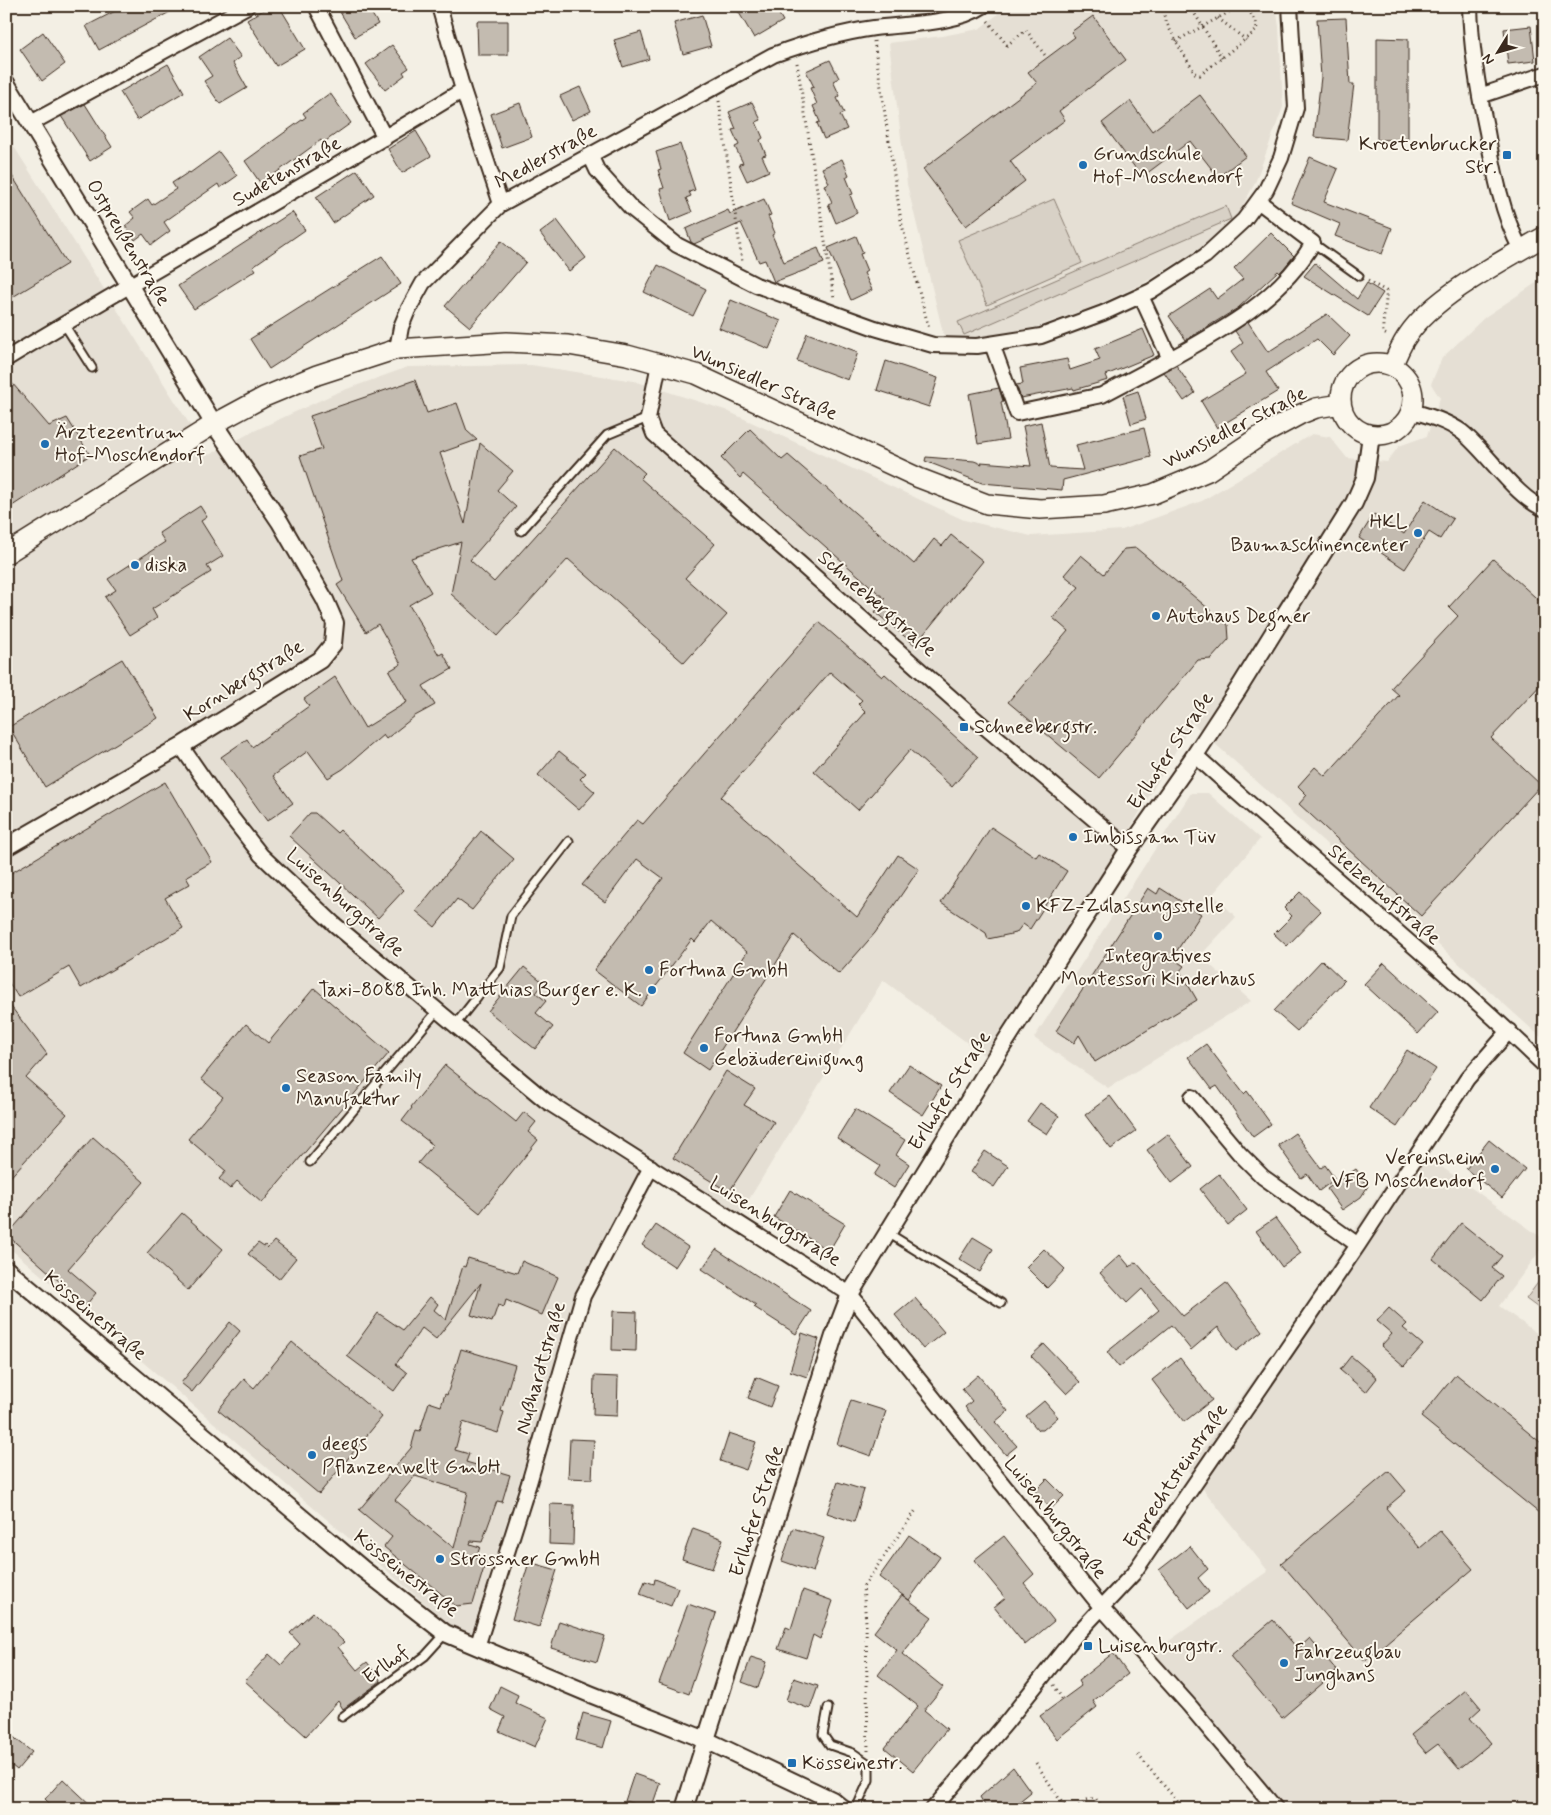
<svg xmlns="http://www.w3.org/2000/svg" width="1551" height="1815" font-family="Mynerve,sans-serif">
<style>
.built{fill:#e5dfd4}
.pitch{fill:#d8d1c6;stroke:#8a7e72}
.building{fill:#c3bbb0;stroke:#3b2a1e;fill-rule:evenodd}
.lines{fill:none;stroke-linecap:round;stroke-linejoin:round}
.service-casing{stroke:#3b2a1e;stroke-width:11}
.minor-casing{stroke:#3b2a1e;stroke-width:18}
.tertiary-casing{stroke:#3b2a1e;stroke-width:20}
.secondary-casing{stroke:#3b2a1e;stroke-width:22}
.path{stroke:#3b2a1e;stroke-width:3;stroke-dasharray:1 4;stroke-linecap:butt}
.service{stroke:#fbf7ec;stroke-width:7}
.minor{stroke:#fbf7ec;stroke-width:14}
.tertiary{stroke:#fbf7ec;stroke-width:16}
.secondary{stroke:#fbf7ec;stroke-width:19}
.poi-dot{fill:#1f6fb2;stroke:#fbf7ec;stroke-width:2}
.labels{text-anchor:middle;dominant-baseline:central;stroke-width:4;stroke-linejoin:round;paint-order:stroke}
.poi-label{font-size:20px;fill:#3b2a1e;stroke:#fbf7ec;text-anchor:start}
.street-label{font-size:20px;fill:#3b2a1e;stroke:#fbf7ec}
</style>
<rect width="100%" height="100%" fill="#f3efe4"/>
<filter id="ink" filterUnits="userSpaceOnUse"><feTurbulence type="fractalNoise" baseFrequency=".02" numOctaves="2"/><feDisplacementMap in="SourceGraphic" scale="10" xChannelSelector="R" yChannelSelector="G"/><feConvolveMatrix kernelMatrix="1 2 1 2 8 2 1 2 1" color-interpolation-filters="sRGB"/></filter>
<g filter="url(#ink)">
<path class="built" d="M1000 6H1276L1279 27 1283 107 1255 183 1237 216 1199 249 1144 283 1095 306 1036 327 978 338 944 337 907 184 889 43 942 36 979 29 997 15Z
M6 134 209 455 254 431 336 393 408 367 531 365 634 381 725 410 964 520 1031 536 1122 530 1202 501 1312 434 1330 437 1347 458 1387 462 1399 446 1427 436 1440 398 1431 384 1442 358 1485 317 1545 277V1041L1192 723 993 1062 883 980 737 1219 653 1165 568 1326 469 1641 6 1245Z
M1191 793H1208L1260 839 1213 894 1236 917 1200 956 1251 1001 1108 1088 1034 1038Z
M1412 1146 1545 1240V1244L1499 1306 1545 1339V1809H1277L1152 1653 1268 1571 1188 1470 1299 1317 1357 1226Z"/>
<path class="pitch" d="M1054 199 1082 263 987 305 958 240Z
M1226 206 1231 219 964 335 958 322Z
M1545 1273V1313L1526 1299Z"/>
<path class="building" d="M125 6H181L99 50 86 26Z
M270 6H279L305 49 276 66 247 20Z
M349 6H367L378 24 355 37 340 12Z
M735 6H774L783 21 754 38Z
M702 15 711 46 683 54 674 23Z
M1093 16 1126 60 1059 111 1065 120 1010 161 1025 181 966 226 923 169 1037 83 1028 72 1075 37 1071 32Z
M1346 18 1350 84H1354L1347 140 1314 137 1321 77 1317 19Z
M477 21H508V55H478Z
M1531 26 1535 61 1508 64 1504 29Z
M43 32 65 64 42 81 20 49Z
M641 32 649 59 623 67 614 40Z
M227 38 241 57 233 63 247 88 220 104 204 81 212 76 199 57Z
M1377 38 1408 39V139L1377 140Z
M392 45 409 68 403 72 405 75 385 90 366 64Z
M830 60 839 78 833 81 840 96 837 98 844 113 840 115 847 129 824 139 817 123 820 122 813 106 817 104 810 88 814 87 806 71Z
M168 64 184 92 137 120 120 92Z
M580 87 591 111 572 120 560 96Z
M330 93 351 123 323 143 321 140 261 184 245 161 306 117 303 113Z
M1200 95 1246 156 1218 177 1190 141 1142 177 1102 123 1130 101 1152 131Z
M752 102 761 120 756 122 763 138 760 140 766 155 762 156 769 171 747 181 739 164 743 163 735 147 739 145 732 130 736 129 729 112Z
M520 103 532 137 502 148 491 114Z
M85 104 112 147 90 161 61 116Z
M416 131 431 156 402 173 388 149Z
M680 144 695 190 689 192 691 196 686 198 692 212 670 221 660 189 664 188 658 170 661 169 656 152Z
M219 152 237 176 220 188 218 184 164 222 170 231 151 245 143 234 135 240 125 226 135 218 130 212 148 199 152 205 176 189 172 183 189 172 190 173Z
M1310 157 1338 169 1324 202 1392 228 1382 254 1335 236 1340 224 1291 203Z
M842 159 849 175 846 177 853 194 850 195 857 213 836 223 828 204 832 202 824 185 829 183 822 168Z
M6 166 67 264 6 301Z
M357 170 374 195 333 223 316 197Z
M764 199 771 215 768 216 775 233 772 235 784 262 818 248 824 263 774 282 765 260 759 262 741 223 694 244 691 242 686 229 728 210 730 214Z
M292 212 305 230 253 266 256 270 194 309 178 286Z
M557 220 586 258 569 271 540 233Z
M1271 233 1294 256 1293 257 1280 273 1278 271 1238 308 1186 340 1169 316 1210 289 1217 299 1243 279 1234 269Z
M856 236 863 253 860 254 867 271 864 273 872 290 851 300 828 248Z
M501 241 526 262 470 327 445 306Z
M382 256 401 284 269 369 250 339Z
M1315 263 1357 299 1367 283 1383 293 1368 316 1304 276Z
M658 265 706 289 693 316 644 292Z
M731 300 781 321 769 349 719 328Z
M1327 314 1350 336 1333 355 1317 339 1266 372 1278 391 1217 428 1201 401 1246 374 1231 352 1243 343 1235 331 1248 322 1268 352Z
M1143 329 1154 355 1106 375 1108 380 1074 390 1073 388 1021 398 1016 385 1023 384 1020 368 1067 359 1070 370 1100 360 1095 349Z
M807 333 858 352 848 380 797 361Z
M886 361 938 378 929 407 877 390Z
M1176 365 1195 393 1184 401 1164 372Z
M6 376 49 426 67 418 90 455 6 510Z
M415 380 427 413 457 403 467 431 477 440 440 453 465 524 480 443 513 471 497 490 516 507 470 560 494 582 615 447 645 473 640 478 715 544 685 578 727 615 684 663 660 642 661 641 568 559 498 636 451 594 461 542 411 558 431 592 409 605 439 655 443 653 452 669 423 686 435 705 415 716 386 739 383 735 343 769 328 778 308 751 273 776 293 803 267 821 221 757 247 739 252 747 309 706 304 699 335 677 365 728 407 702 389 671 401 664 378 624 366 632 337 585 343 581 300 456 322 449 310 416Z
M999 388 1003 401 1001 402 1008 439 978 444 969 394Z
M1138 391 1146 419 1131 424 1123 396Z
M1041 422 1050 468 1083 470 1076 445 1144 428 1151 457 1063 480 1062 490 982 483 925 461 926 457 974 461 982 464 981 462 1031 466 1023 426Z
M750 429 782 460 788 455 914 564 934 539 942 546 951 535 983 561 915 645 875 612 885 599 743 474 740 478 721 458Z
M1425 500 1453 519 1440 539 1429 532 1405 569 1359 538 1374 514 1404 534Z
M200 506 207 517 201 521 223 556 207 566 211 572 152 609 157 618 130 635 105 597 116 590 108 579 165 542 159 533Z
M1136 548 1228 625 1229 639 1211 659 1198 660 1099 778 1008 702 1068 631 1053 618 1079 587 1064 575 1081 555 1104 574 1124 549Z
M1493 559 1545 606V680L1491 738 1541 785 1421 916 1299 804 1307 795 1298 786 1315 767 1325 776 1399 695 1391 688 1458 616 1449 607Z
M819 622 882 677 885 674 978 757 952 787 910 750 858 810 814 771 866 712 858 704 862 700 830 672 721 797 857 917 898 855 919 869 875 933 839 974 794 935 708 1070 683 1053 747 952 711 921 695 942 692 939 641 1006 594 970 663 878 637 859 605 902 582 885 637 820 643 824Z
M122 659 158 718 45 787 9 727Z
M559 751 586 773 580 779 595 792 579 810 538 775Z
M165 782 212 862 186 877 190 884 165 898 183 928 81 988 69 967 18 997 6 978V876Z
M310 813H315L337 833 340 830 404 890 378 918 289 836Z
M991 827 1036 857 1039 853 1067 871 1030 929 1023 924 1016 933 988 939 986 933 941 903Z
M481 831 514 859 472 910 457 899 435 927 416 911Z
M1148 888 1157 894 1160 888 1201 914 1172 958 1184 966 1180 971 1197 1000 1095 1062 1079 1035 1074 1043 1056 1031Z
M1300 892 1321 911 1287 946 1274 934 1292 916 1284 908Z
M1322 960 1344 981 1297 1031 1274 1011Z
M1384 963 1438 1012 1418 1034 1364 984Z
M524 967 544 983 536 993 546 1001 536 1013 553 1027 535 1049 488 1011Z
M314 988 389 1053 262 1203 237 1181 230 1189 219 1179 226 1171 188 1139 223 1097 201 1079 246 1024 268 1043Z
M6 1000 47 1054 26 1078 67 1114 6 1182Z
M1206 1044 1244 1094 1247 1091 1271 1124 1253 1137 1217 1086 1212 1089 1188 1057Z
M1407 1050 1436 1069 1397 1127 1369 1108Z
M445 1065 516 1122 524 1112 536 1122 528 1132 538 1140 480 1213 418 1163 433 1145 402 1121 412 1108 411 1107Z
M909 1065 941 1086 923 1115 890 1093Z
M726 1071 755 1089 744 1105 774 1122 729 1192 673 1158Z
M1110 1096 1136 1131 1111 1149 1085 1115Z
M1040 1103 1059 1116 1047 1134 1027 1121Z
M855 1109 905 1140 896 1155 909 1164 894 1188 874 1175 880 1166 837 1138Z
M1295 1133 1321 1168 1325 1165 1335 1179 1319 1191 1307 1174 1301 1178 1278 1145Z
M1168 1134 1193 1167 1172 1183 1147 1150Z
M93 1137 144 1182 68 1269 96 1293 86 1305 7 1235Z
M1489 1140 1525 1169 1502 1198 1466 1169Z
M985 1151 1008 1166 994 1187 971 1172Z
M1356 1169 1368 1186 1361 1197 1342 1210 1327 1189Z
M1219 1174 1247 1210 1228 1225 1200 1189Z
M790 1190 845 1224 829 1251 774 1217Z
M182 1213 223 1249 188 1290 147 1253Z
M1275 1218 1301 1253 1282 1267 1256 1231Z
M1461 1223 1502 1256 1492 1268 1502 1276 1483 1300 1433 1259Z
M656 1225 688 1247 675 1267 642 1245Z
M973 1237 993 1249 980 1272 959 1259Z
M274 1241 296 1258 279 1279 248 1254 258 1243 264 1247 265 1245 268 1248Z
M716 1249 811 1311 796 1334 754 1307 756 1305 702 1269Z
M1044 1249 1065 1269 1047 1288 1026 1267Z
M1120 1255 1130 1267 1136 1262 1183 1316 1226 1283 1262 1331 1236 1351 1218 1327 1191 1350 1171 1325 1119 1367 1107 1352 1159 1310 1142 1289 1127 1303 1100 1273Z
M468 1258 517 1273 522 1261 558 1277 542 1315 506 1300 504 1307 498 1305 492 1322 471 1315 481 1283 436 1339 422 1328 396 1364 407 1373 394 1391 347 1356 378 1313 403 1330 430 1297 438 1304 434 1310 446 1320 463 1266 465 1267Z
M915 1298 944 1332 923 1349 895 1315Z
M1389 1308 1407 1324 1403 1328 1423 1345 1404 1366 1381 1346 1392 1334 1377 1321Z
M613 1311 637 1312 636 1351 612 1350Z
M230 1322 240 1331 192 1392 181 1383Z
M802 1333 819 1339 807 1377 790 1371Z
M292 1342 382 1417 319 1494 218 1410 244 1379 254 1388Z
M1044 1344 1080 1382 1067 1394 1031 1356Z
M461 1349 515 1365 501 1411 504 1412 498 1433 463 1422 455 1450 469 1454 466 1462 510 1475 502 1502 497 1501 482 1542 471 1541 470 1544 480 1547 476 1558 486 1561 473 1604 456 1606 384 1547 392 1537 359 1510 411 1448 416 1430 420 1431 429 1402 441 1406 445 1394 447 1395ZM415 1476 468 1492 454 1548 395 1500Z
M1351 1356 1377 1378 1366 1392 1340 1370Z
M1180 1358 1212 1400 1184 1422 1152 1380Z
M1456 1374 1545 1446V1506L1539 1513 1421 1417Z
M978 1375 1008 1411 995 1422 1017 1446 1006 1455 965 1407 972 1401 962 1389Z
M594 1376 618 1377 617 1416 593 1415Z
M756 1377 778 1386 770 1407 748 1398Z
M851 1400 886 1411 871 1456 837 1444Z
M1044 1401 1058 1417 1043 1430H1038L1026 1416Z
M729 1433 756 1442 746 1470 720 1461Z
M570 1439 594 1440 592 1479 568 1478Z
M1389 1471 1406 1491 1386 1508 1420 1548 1440 1531 1473 1569 1365 1661 1281 1563Z
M1047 1479 1064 1496 1051 1509 1035 1491Z
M838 1482 864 1490 854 1522 827 1513Z
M550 1504 574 1505 573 1545 549 1544Z
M693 1528 723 1539 712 1569 682 1559Z
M793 1528 824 1538 813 1572 782 1561Z
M909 1535 940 1557 909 1600 879 1577Z
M1004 1536 1034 1574 1024 1583 1054 1621 1025 1645 994 1607 1005 1598 974 1560Z
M1190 1546 1208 1569 1198 1578 1209 1592 1189 1608 1159 1570Z
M529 1562 557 1570 539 1627 512 1619Z
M655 1579 678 1588 671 1606 640 1594 645 1581 654 1584Z
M803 1590 833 1601 820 1639 813 1635 806 1658 778 1649 786 1627 791 1629Z
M902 1595 932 1617 902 1654 943 1687 924 1710 947 1729 913 1771 885 1748 918 1706 878 1675 897 1650 874 1632Z
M688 1604 716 1614 689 1694 659 1683Z
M313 1612 344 1642 338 1647 357 1670 367 1662 381 1681 343 1709 338 1701 306 1736 245 1681 269 1654 281 1665 300 1644 290 1633Z
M1273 1620 1298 1649 1310 1638 1337 1671 1282 1718 1230 1656Z
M559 1621 605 1636 597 1662 551 1648Z
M1113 1653 1128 1674 1093 1701 1097 1707 1057 1739 1040 1716 1081 1686 1078 1681Z
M751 1657 767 1662 758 1688 742 1682Z
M794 1678 818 1686 810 1709 786 1700Z
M500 1686 518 1695 515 1703 548 1718 535 1747 499 1731 505 1717 490 1709Z
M1466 1690 1481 1708 1470 1718 1491 1743 1459 1769 1438 1744 1426 1753 1411 1735Z
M583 1713 611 1721 603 1748 576 1740Z
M6 1731 32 1752 17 1770 6 1761Z
M1013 1767 1031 1792 1010 1809H987L980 1797Z
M634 1774 660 1783 651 1809 625 1801Z
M63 1779 95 1809H55L45 1799Z"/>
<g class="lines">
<g class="service-casing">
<path id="service" d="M1313 243 1359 276
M64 324 92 368
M521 531 607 435 648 418
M455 1025 500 968 511 916 569 841
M310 1162 438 1010
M888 1233 1001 1303
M828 1708 823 1735 830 1745 853 1753 869 1764V1780L856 1809
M342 1717 425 1656 445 1634"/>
</g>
<g class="minor-casing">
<path id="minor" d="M316 6 385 138
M439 6 463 90 501 204
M1470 6C1471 49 1478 90 1487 132 1494 172 1502 214 1521 250
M1480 96 1545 74
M31 123 247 6
M590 155 597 170 631 208 677 245 756 285 875 328 933 345 977 346 1041 336 1103 313 1151 291 1205 256 1244 220 1266 190 1281 158 1296 108 1290 6
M1141 296 1170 359C1225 329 1281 298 1313 243L1258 201
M992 344 1017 413 1102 395 1170 359
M397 349 401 327 408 310 423 283 501 204 773 55C806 43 839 33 874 28 905 24 956 24 983 6
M6 359C157 267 312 183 463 90
M659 364 648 418 654 434 973 717 1129 849
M1412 411C1429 416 1447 421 1462 432 1487 452 1517 499 1545 509
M181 746 221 804 261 855 334 924 546 1101 850 1294 1102 1608 1189 1705 1276 1809
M1195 755C1311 860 1433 958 1545 1066
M1192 1097 1239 1153 1263 1177 1358 1245
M477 1647 529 1483 583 1296 651 1167
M933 1809 1006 1723 1075 1636 1133 1574 1358 1245 1467 1079 1509 1031"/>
</g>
<g class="tertiary-casing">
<path id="tertiary" d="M6 83 214 424 280 522 325 600 335 623 333 644 320 660 181 746 6 847
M6 1269 364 1570 445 1633 590 1694 706 1740 832 1800 843 1809
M684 1809 834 1336 850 1294 998 1053 1129 849 1195 755 1239 688 1354 503 1365 478 1371 435"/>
</g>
<g class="secondary-casing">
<path id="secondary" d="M1341 399a36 36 0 1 1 72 0a36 36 0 1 1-72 0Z
M1392 366C1397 356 1401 344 1408 335 1434 296 1504 260 1545 236
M6 554 214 424 264 397 317 375 397 349 507 342 568 345 627 355 696 374 919 478 987 504 1040 509 1104 505 1153 494 1208 471 1260 436 1301 414 1316 408 1341 404"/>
</g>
<path class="path" d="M1162 6C1164 25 1185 56 1195 73L1200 75 1257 30 1256 22 1246 6
M1190 6 1222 58
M1218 18 1246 40
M988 21 1007 45 1026 30 1047 58
M874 41 901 221 929 329
M1176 41 1240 6
M797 63 834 298
M719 101 742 261
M1368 281 1386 291C1387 305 1382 319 1383 333L1389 336
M1054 1685 1062 1699
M868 1751 866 1622 863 1587 916 1510
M1138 1755 1184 1809
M1036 1763 1066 1809
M1075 1809 1087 1800 1095 1798 1104 1809"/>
<use href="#service" class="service"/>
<use href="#minor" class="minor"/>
<use href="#tertiary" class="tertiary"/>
<use href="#secondary" class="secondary"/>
</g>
</g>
<g class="poi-dot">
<rect x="1502" y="150" width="10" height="10" rx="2.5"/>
<circle cx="1083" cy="165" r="5"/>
<circle cx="45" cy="444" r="5"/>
<circle cx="1418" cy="533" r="5"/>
<circle cx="135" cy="565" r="5"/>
<circle cx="1156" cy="616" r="5"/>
<rect x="959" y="722" width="10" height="10" rx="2.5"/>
<circle cx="1073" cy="837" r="5"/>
<circle cx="1026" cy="906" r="5"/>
<circle cx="1158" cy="936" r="5"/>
<circle cx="649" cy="970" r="5"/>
<circle cx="652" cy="990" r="5"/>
<circle cx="704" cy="1048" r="5"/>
<circle cx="286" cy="1088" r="5"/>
<circle cx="1495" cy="1169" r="5"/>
<circle cx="312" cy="1455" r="5"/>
<circle cx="440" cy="1559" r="5"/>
<rect x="1083" y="1641" width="10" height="10" rx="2.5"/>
<circle cx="1284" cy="1663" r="5"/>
<rect x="787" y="1758" width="10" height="10" rx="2.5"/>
</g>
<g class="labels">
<g class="poi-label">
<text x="1497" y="144" text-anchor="end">Kroetenbrucker<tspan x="1497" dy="23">Str.</tspan></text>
<text x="1093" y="154">Grundschule<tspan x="1093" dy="23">Hof-Moschendorf</tspan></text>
<text x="55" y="432">Ärztezentrum<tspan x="55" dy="23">Hof-Moschendorf</tspan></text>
<text x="1408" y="522" text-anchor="end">HKL<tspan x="1408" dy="23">Baumaschinencenter</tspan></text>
<text x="145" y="565">diska</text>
<text x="1166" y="616">Autohaus Degner</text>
<text x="974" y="727">Schneebergstr.</text>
<text x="1083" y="837">Imbiss am Tüv</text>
<text x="1036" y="906">KFZ-Zulassungsstelle</text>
<text x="1158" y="956" text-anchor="middle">Integratives<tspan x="1158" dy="23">Montessori Kinderhaus</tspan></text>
<text x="659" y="970">Fortuna GmbH</text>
<text x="642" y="990" text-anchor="end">Taxi-8088 Inh. Matthias Burger e. K.</text>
<text x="714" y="1036">Fortuna GmbH<tspan x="714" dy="23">Gebäudereinigung</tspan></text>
<text x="296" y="1076">Season Family<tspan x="296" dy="23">Manufaktur</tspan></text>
<text x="1485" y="1158" text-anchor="end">Vereinsheim<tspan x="1485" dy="23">VFB Moschendorf</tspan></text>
<text x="322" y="1444">deegs<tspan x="322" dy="23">Pflanzenwelt GmbH</tspan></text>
<text x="450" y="1559">Strössner GmbH</text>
<text x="1098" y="1646">Luisenburgstr.</text>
<text x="1294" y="1652">Fahrzeugbau<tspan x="1294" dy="23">Junghans</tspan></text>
<text x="802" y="1763">Kösseinestr.</text>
</g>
<g class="street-label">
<text transform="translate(546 157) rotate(-29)">Medlerstraße</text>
<text transform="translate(287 172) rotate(-30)">Sudetenstraße</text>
<text transform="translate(128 243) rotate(59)">Ostpreußenstraße</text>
<text transform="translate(764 383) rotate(24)">Wunsiedler Straße</text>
<text transform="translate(1235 428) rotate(-27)">Wunsiedler Straße</text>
<text transform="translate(877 604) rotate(41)">Schneebergstraße</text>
<text transform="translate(244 681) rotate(-32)">Kornbergstraße</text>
<text transform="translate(1171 751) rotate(-56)">Erlhofer Straße</text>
<text transform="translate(1384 895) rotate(41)">Stelzenhofstraße</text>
<text transform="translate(345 903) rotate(42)">Luisenburgstraße</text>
<text transform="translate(950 1091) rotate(-58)">Erlhofer Straße</text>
<text transform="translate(775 1222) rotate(32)">Luisenburgstraße</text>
<text transform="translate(95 1316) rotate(40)">Kösseinestraße</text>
<text transform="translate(541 1368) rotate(-74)">Nußhardtstraße</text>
<text transform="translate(1176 1476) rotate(-56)">Epprechtsteinstraße</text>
<text transform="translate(757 1511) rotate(-72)">Erlhofer Straße</text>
<text transform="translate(1055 1518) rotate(51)">Luisenburgstraße</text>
<text transform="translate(406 1574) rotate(38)">Kösseinestraße</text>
<text transform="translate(386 1665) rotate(-36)">Erlhof</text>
</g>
</g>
<rect width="1551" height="1815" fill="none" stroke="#fbf7ec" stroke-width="25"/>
<rect x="12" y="12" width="1526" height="1790" fill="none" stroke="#3b2a1e" stroke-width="2" filter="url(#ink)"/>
<g transform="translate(1498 52) rotate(233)" stroke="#fbf7ec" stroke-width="4" paint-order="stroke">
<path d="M0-4L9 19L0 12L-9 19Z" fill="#3b2a1e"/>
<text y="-8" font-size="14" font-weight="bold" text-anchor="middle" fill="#3b2a1e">N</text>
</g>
</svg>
